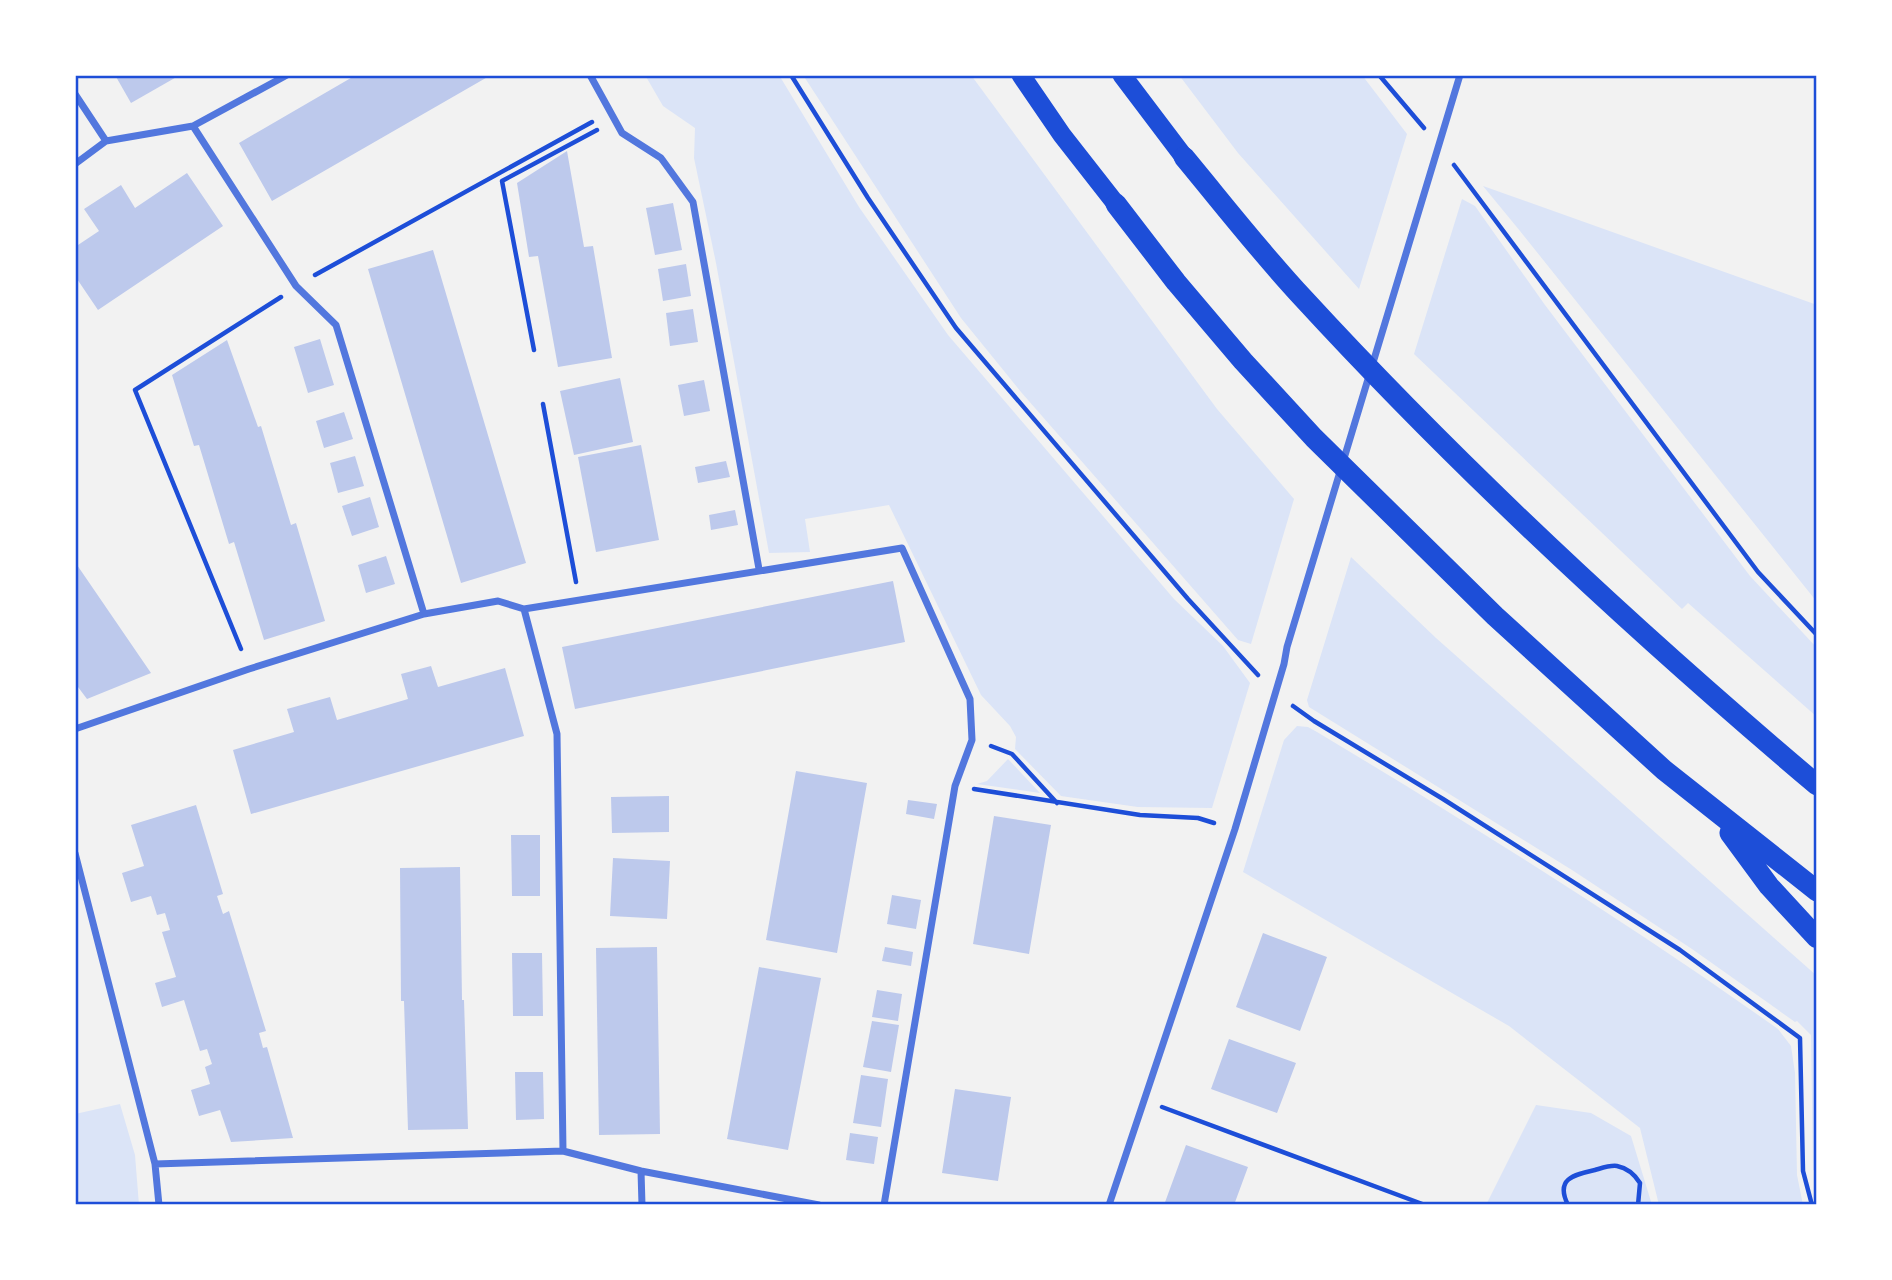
<svg xmlns="http://www.w3.org/2000/svg" width="1892" height="1280" font-family="Roboto,sans-serif">
<style>
.green{fill:#dbe4f7}
.building{fill:#bdc9ec}
.lines{fill:none;stroke-linecap:round;stroke-linejoin:round}
.path{stroke:#1d4ed8;stroke-width:4.5}
.minor{stroke:#5277de;stroke-width:7}
.trunk{stroke:#1d4ed8;stroke-width:19}
.motorway{stroke:#1d4ed8;stroke-width:21}
.neatline{fill:none;stroke:#1d4ed8;stroke-width:2.5}
</style>
<rect width="100%" height="100%" fill="#f2f2f2"/>
<path class="green" d="M645 75H779L859 207 948 335 1174 599 1223 646 1250 683 1212 808 1138 807 1061 796 1015 749 1016 737 1010 726 981 695 889 505 805 519 810 552 769 553 716 263 694 158 695 128 663 106Z
M803 75H971L1217 409 1294 499 1251 644 1238 640 1021 392 961 318Z
M1179 75H1362L1407 134 1359 289 1238 153Z
M1483 186 1817 305V602L1520 231Z
M1462 199 1475 206 1545 305 1750 576 1817 648V717L1688 603 1682 609 1414 354Z
M1351 557 1436 638 1817 976V1171L1813 1170 1811 1035 1797 1021 1795 1022 1692 949 1572 870 1309 707 1307 700Z
M1297 726 1308 727 1317 732C1474 826 1628 923 1778 1029L1791 1046 1795 1073 1797 1175 1803 1205H1659L1640 1128 1509 1026 1243 872 1284 740Z
M1008 759 1040 793 977 784 987 781Z
M120 1104 135 1155 139 1205H75V1114Z
M1536 1105 1591 1113 1631 1136 1652 1205H1486Z"/>
<path class="building" d="M115 75H180L131 103Z
M356 75H491L272 201 239 143Z
M567 151 584 247 593 246 612 358 558 367 538 256 529 257 517 183Z
M187 173 223 226 98 310 75 276V247L99 231 84 209 121 185 135 208Z
M673 203 682 250 655 255 646 208Z
M433 250 526 563 461 583 368 269Z
M686 264 691 296 663 301 658 269Z
M693 309 698 342 670 346 666 313Z
M320 339 334 385 308 393 294 347Z
M227 340 258 427 261 426 291 525 296 523 325 621 264 640 234 542 229 544 199 445 194 446 172 375Z
M620 378 633 442 574 455 560 391Z
M704 380 710 411 684 416 678 385Z
M344 412 353 439 324 448 316 421Z
M641 445 659 540 596 552 578 457Z
M355 456 364 486 338 493 330 463Z
M726 461 730 477 698 483 695 467Z
M370 497 379 527 352 536 342 506Z
M735 510 738 525 711 530 709 515Z
M386 556 395 584 366 593 358 565Z
M75 562 151 673 87 699 75 683Z
M893 581 905 642 575 709 562 647Z
M431 666 438 687 505 668 524 736 251 814 233 750 294 732 287 709 330 697 337 720 408 699 401 674Z
M796 771 867 783 837 953 766 940Z
M669 796V832L612 833 611 797Z
M908 800 937 804 934 819 906 814Z
M196 805 223 894 217 896 223 914 229 911 266 1031 259 1033 263 1048 267 1047 293 1138 231 1142 220 1110 199 1116 191 1090 210 1084 205 1067 212 1064 207 1049 200 1051 184 1000 162 1007 155 983 176 977 162 932 170 930 165 913 157 915 151 896 131 902 122 873 144 866 131 825Z
M994 816 1051 825 1029 954 973 944Z
M511 835H540V896H512Z
M613 858 670 861 667 919 610 916Z
M460 867 462 1000H464L468 1129 408 1130 404 1001H401L400 868Z
M892 895 921 900 916 929 887 924Z
M1263 933 1327 957 1300 1031 1236 1007Z
M657 947 660 1134 599 1135 596 948Z
M885 947 913 952 911 966 882 961Z
M512 953H542L543 1016H513Z
M759 967 821 978 788 1150 727 1139Z
M877 990 902 994 898 1021 872 1017Z
M872 1021 899 1025 891 1072 863 1067Z
M1229 1039 1296 1063 1277 1113 1211 1089Z
M515 1072H543L544 1119 516 1120Z
M861 1075 888 1079 881 1127 853 1123Z
M955 1089 1011 1097 998 1181 942 1173Z
M850 1133 878 1137 874 1164 846 1160Z
M1186 1145 1248 1167 1234 1205H1164Z"/>
<g class="lines">
<path class="path" d="M791 75 868 198 956 328 1188 599 1258 675
M1379 75 1424 128
M1454 165 1758 572 1817 635
M315 275 592 122
M534 350 502 181 597 130
M543 404 576 582
M241 649 135 390 281 297
M1293 706 1314 721 1443 799 1680 950 1800 1038 1803 1171 1812 1205
M991 746 1012 754 1057 803
M974 789 1140 815 1198 818 1214 823
M1162 1107 1425 1205
M1568 1205C1555 1179 1573 1175 1595 1170 1602 1168 1610 1165 1617 1166 1627 1168 1635 1175 1640 1183L1638 1205
M1817 1205V1204"/>
<path class="minor" d="M590 75 622 133 661 158 693 202 759 569
M75 94 106 141
M193 126 296 286 336 325 424 614
M75 164 106 141 193 126 287 75
M524 609 557 734 563 1151
M75 729 249 669 424 614 498 601 524 609 902 548 970 699 972 740 955 786 884 1205
M75 853 155 1164 159 1205
M155 1164 563 1151 641 1171 819 1205
M641 1171 642 1205
M1109 1205 1235 829 1284 664 1287 647 1460 75"/>
<path class="trunk" d="M1021 75 1062 135 1116 204
M1122 75 1184 157"/>
<path class="motorway" d="M1184 157C1223 204 1261 253 1303 298 1463 472 1636 632 1817 785
M1116 204 1176 282 1243 361 1314 438 1495 616 1664 770 1817 891
M1730 833 1769 886 1817 938"/>
</g>
<rect width="1892" height="1280" fill="none" stroke="#ffffff" stroke-width="154"/>
<rect x="77" y="77" width="1738" height="1126" class="neatline"/>
</svg>
